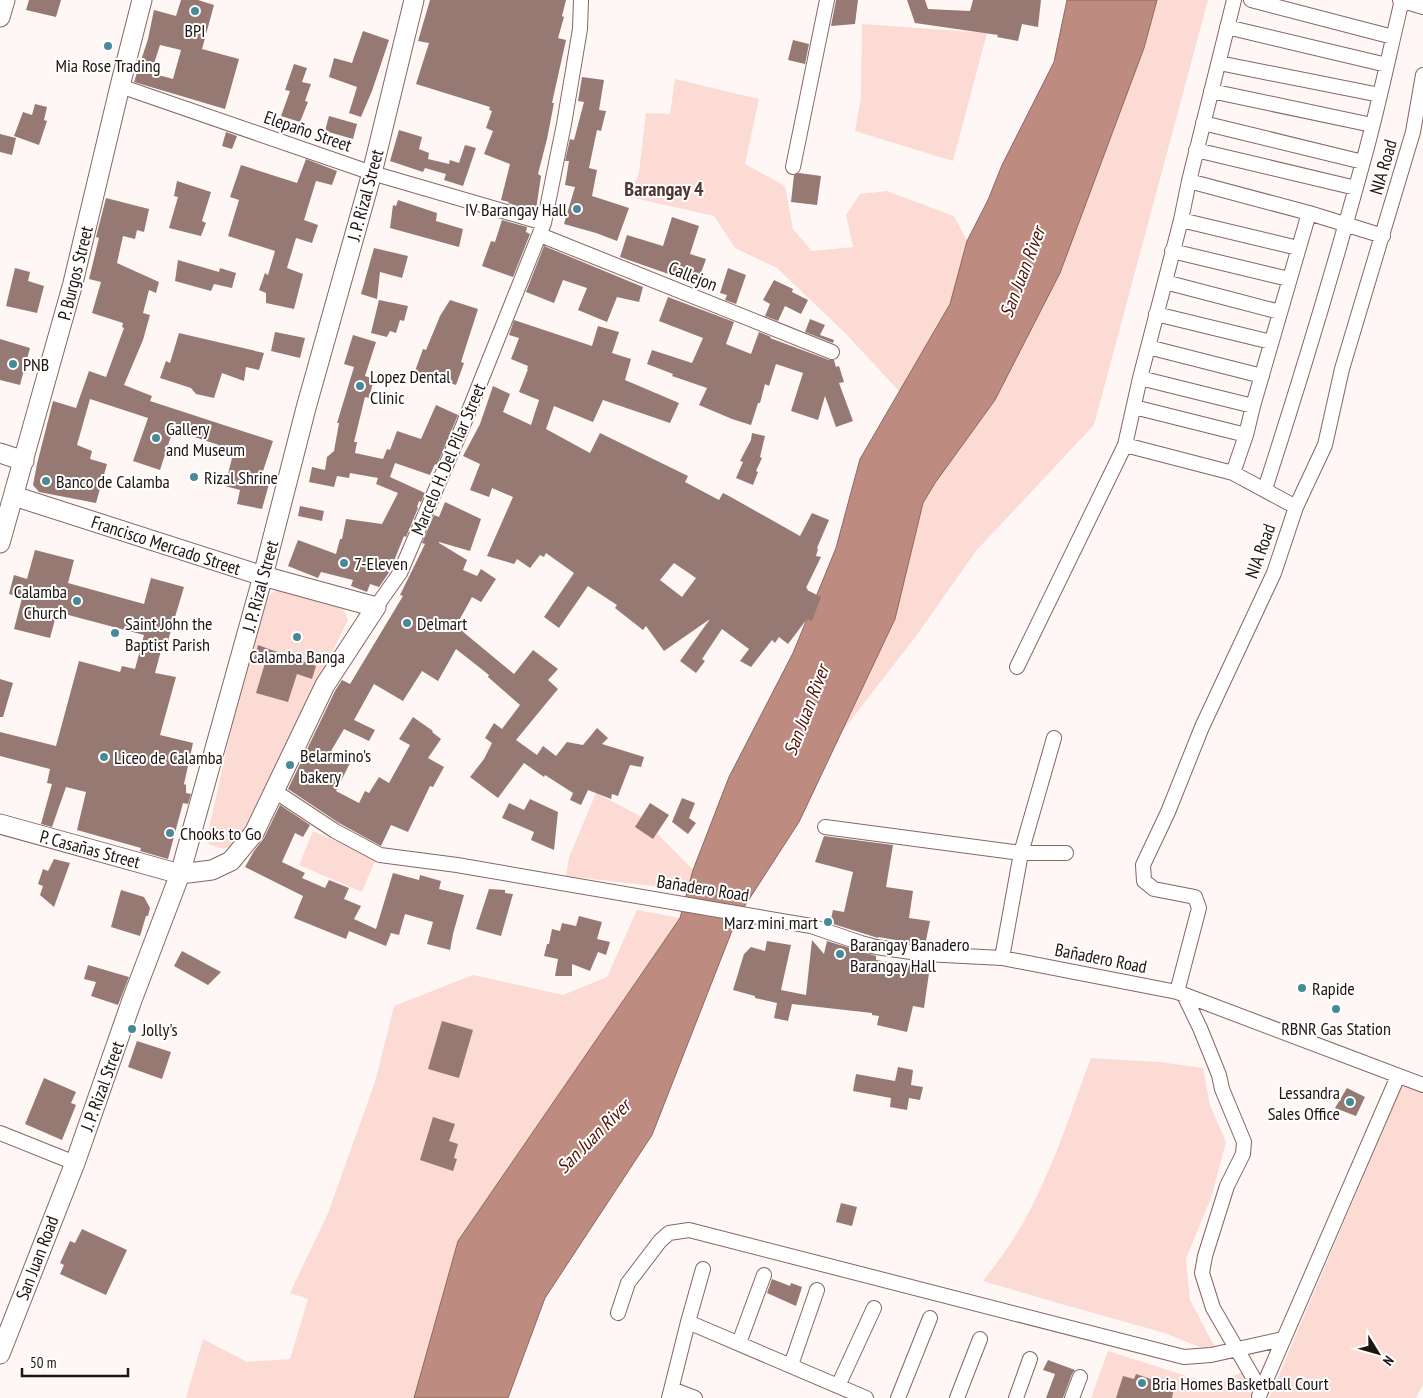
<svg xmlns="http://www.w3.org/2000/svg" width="1423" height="1398" font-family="'PT Sans Narrow',sans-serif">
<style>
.green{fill:#fcdbd4}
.water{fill:#be8b80;stroke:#8e675f}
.building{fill:#967973;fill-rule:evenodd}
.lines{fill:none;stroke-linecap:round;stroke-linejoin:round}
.street-casing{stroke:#836761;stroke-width:16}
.secondary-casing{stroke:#836761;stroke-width:21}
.street{stroke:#fff;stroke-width:14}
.secondary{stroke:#fff;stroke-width:19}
.poi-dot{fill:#468a98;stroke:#fff;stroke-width:2}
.labels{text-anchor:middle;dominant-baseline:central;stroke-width:4;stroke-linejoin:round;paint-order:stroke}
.poi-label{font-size:18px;fill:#1e1411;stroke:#fff;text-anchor:start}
.street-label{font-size:18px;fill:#1e1411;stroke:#fff}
.water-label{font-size:19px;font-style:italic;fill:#511107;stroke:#fff}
.quarter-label{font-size:20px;font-weight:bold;fill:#4e3530;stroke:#fff}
</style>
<rect width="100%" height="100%" fill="#fef7f6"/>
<path class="green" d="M1157 0H1208L1094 425 976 551 916 636 841 733 895 619 923 503 935 483 1144 48Z
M862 24 987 33 953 161 855 131 861 97Z
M675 79 759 99 745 164 785 186 793 229 812 251 853 247 846 215 860 194 887 191 954 216 967 241 950 304 899 391 845 333 777 268 735 248 714 216 630 197 639 172 646 113 670 114Z
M276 590 343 609 348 620 244 829C232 847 227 855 206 842L233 721 268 597Z
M596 793 640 816 693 870 688 890 566 876 569 857Z
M313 831 376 858 362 892 299 865Z
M637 910 680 918 458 1241 414 1398H186L203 1339 247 1362 290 1359 308 1299 290 1293 328 1213 375 1082 394 1006 473 975 563 995 607 977Z
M1091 1058 1159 1062 1203 1068 1210 1105 1226 1142 1212 1195 1186 1259 1190 1300 1219 1355 1165 1333 1054 1302 983 1281C1001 1258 1018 1234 1031 1208 1056 1160 1072 1108 1091 1058Z
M1405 1079 1423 1086V1384L1416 1398H1269Z
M1108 1351 1212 1384 1243 1372 1252 1395 1250 1398H1091Z"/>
<path class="water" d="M1067 0H1157L1144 48 1060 273 995 400 935 483 923 503 895 619 799 822 737 918 652 1135 545 1298 508 1398H414L458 1241 680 918 693 870 729 777 793 653 836 548 860 459 950 304 967 241 988 200 1002 165 1054 62Z"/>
<path class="building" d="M29 0H61L56 17 26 10Z
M181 0H198L214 5 202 49 239 59 225 109 134 82 148 39 154 10 176 16ZM160 45 181 50 173 79 151 73Z
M430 0H566L562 16 564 17 558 38 566 40 552 103H554L547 139 538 174 541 176 536 210 534 209 533 211 508 203 509 202 501 200 510 164 484 154 493 131 486 128 492 111 489 110 490 107 416 84 429 43 418 41Z
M836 0H858L855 24 831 26Z
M907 0H925L928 9 970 11 973 0H1041L1038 27 1022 24 1018 41 997 37 998 35 915 23Z
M363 31 389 40 372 91 361 117 349 113 357 87 329 77 334 58 352 63Z
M793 40 809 44 805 64 788 60Z
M294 64 307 68 302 82 311 84 305 101 308 102 300 122 281 116 290 91 285 90Z
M582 77 604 80 599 110 606 111 601 131 597 130 589 168 597 170 592 196 629 208 617 241 596 233 564 224 575 187 565 185 569 161H565L570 139 574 140 584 102 578 101Z
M35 104 47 107 44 120 47 121 39 145 14 136 23 112 32 115Z
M329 116 357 124 353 139 325 131Z
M399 130 422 137 419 149 429 153 428 159 449 164 450 160 459 163 465 145 476 148 463 186 444 180 446 174 425 168 423 172 390 161Z
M226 132 237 136 232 149 222 146Z
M0 134 16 138 12 155 0 152Z
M306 159 337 171 332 185 316 181 304 220 318 225 312 243 296 238 287 268 303 274 294 309 266 303V293L259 290 265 273 268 275 275 251 228 236 239 200 230 197 241 165 297 183Z
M799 173 821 176 817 205 791 202 794 175Z
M177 181 211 192 202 221 206 223 201 236 169 228 178 197 174 196Z
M106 198 149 209 144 232 137 230 135 239 123 236 117 263 159 282 156 293 149 290 143 313 150 315 143 340 124 385 152 396 150 401 273 441 262 474 271 477 262 509 237 504 240 490 225 486 234 450 173 430 160 470 133 461 148 418 90 399 77 445 92 451 90 459 107 464 96 503 39 492 33 485 37 464 53 401 76 408 89 371 106 377 124 328 122 327 123 323 92 313 101 282 89 279 99 238 96 237Z
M398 200 437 213 436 221 463 229 459 247 390 228 393 205 396 206Z
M672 217 699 226 690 254 706 259 697 284 620 257 627 235 663 246Z
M502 220 527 227 526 232 530 234 513 277 482 266 491 241 495 242Z
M544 246 643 287 639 302 617 297 607 322 578 310 587 288 563 280 554 303 526 292Z
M374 248 408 256 402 278 380 272 377 299 361 294Z
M178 260 219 272 220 268 236 273 232 288 214 284 211 291 175 281Z
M15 268 30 272 28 281 44 286 37 313 6 306Z
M728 268 746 275 736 304 725 300 727 295 720 293Z
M774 280 793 289 792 292 808 300 801 314 785 306 778 321 765 316 770 304 763 300Z
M668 297 734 322 726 344 751 354 759 332 771 337 770 338 829 360H834L836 367 839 366 844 382 839 383 853 421 836 427 825 396 818 420 791 411 803 373 776 364 769 386 765 384 760 403H758L751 425 732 419 699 405 707 388 672 376 673 374 647 364 652 350 692 363 703 338 659 321Z
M379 300 408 306 404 321 400 320 396 333 390 331 387 337 371 333Z
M450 300 478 309 461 362 464 363 456 385 415 371 423 349 426 350 440 316Z
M810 319 825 325 820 335 834 340 833 343 805 332Z
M514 320 592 346 598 326 619 332 612 353 631 359 625 380 679 403 670 423 603 400 593 422 554 406 546 429 590 453 600 433 688 476 685 482 719 500 723 493 729 496 800 536 812 513 829 520 817 548 818 549 816 556 821 557 806 588 808 589 807 590 821 597 812 621 807 619 788 644 779 637 775 643 772 640 751 667 740 661 749 649 722 629 702 659 705 661 696 673 680 661 710 619 664 651 646 626 643 630 615 608 617 605 588 586 559 628 544 617 574 573 546 553 544 557 540 555 530 568 517 559 514 564 487 556 513 497 492 488 489 497 470 490 480 464 463 456 480 424 493 386 510 394 503 412 531 425 539 400 519 392 528 369H527L528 366 511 359 519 338 509 335ZM674 563 696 578 682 597 660 580Z
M275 332 305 338 300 358 271 351Z
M179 333 264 353 259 370 246 367 244 381 222 373 214 398 196 394 191 388 160 378 166 361 170 363Z
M353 335 376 342 365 376 374 379 369 398 365 397 354 442H357L355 453 383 459 387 449 390 450 397 431 421 439 436 405 458 415 437 465 435 464 430 475 395 463 390 477 425 493 421 502 419 501 417 507 418 508 406 537 404 536 390 571 379 587 370 584 367 592 351 586 353 580 321 572 318 578 288 566 298 540 336 554 340 539H342L346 519 382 524 398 493 376 484 378 478 350 473 349 478 337 476 334 487 309 482 312 467 325 470 327 457 334 451 339 423H337L354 367 344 364Z
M0 339 30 348 20 385 0 380Z
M752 433 765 436 760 457 762 458 756 471 758 472 753 485 736 478 743 462 740 461 751 440Z
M445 502 481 519 470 551 439 542V543L467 560 463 570 477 576 481 569 496 579 481 602 472 597 456 626 514 674 533 650 558 669 548 680 558 689 516 740 537 755 543 746 556 756 567 742 583 745 597 728 608 738 602 744 644 757 641 767 630 765 618 796 612 794 611 799 588 790 581 805 570 800 573 793 545 775 544 777 524 763 498 798 470 777 484 759 492 743 485 738 494 723 502 729 520 705 488 677 489 675 456 649 438 681 422 671 403 701 374 684 354 720 375 730 369 741 344 729 331 751 351 761 336 791 359 803 365 791 369 793 379 777 389 783 410 745 399 739 413 717 433 731 432 732 441 739 428 758 444 767 433 787 430 786 408 832 391 825 381 846 339 823 288 789 335 691 342 680 350 684 403 596 400 595 425 544 422 543 434 515 439 517Z
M300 506 324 511 322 521 298 516Z
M35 550 74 560 68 583 144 604 151 578 184 587 167 644 163 643 155 673 176 677 160 735 193 743 184 784 186 785V793L191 794 188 804 183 803 168 859 140 851 141 848 77 830 86 792 66 787 52 827 41 824 52 784 47 783 50 769 0 756V732L56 746 79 661 120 672 122 666 135 669 144 635 57 612 50 638 14 629 22 598 9 594 14 575 27 579Z
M258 645 316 666 312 679 297 674 288 702 256 693 265 663 254 659Z
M0 679 13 683 3 717H0Z
M682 798 695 803 689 818 696 823 688 834 672 822Z
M530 799 558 812 554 850 531 840 534 832 502 818 509 803 524 810Z
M650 803 669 815 653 839 635 827Z
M280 805 310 825 303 837 295 833 282 862 305 873 302 878 325 888 329 880 349 888 344 899 361 906 354 919 376 929 393 873 419 880 420 875 441 881 439 889 464 895 453 934 450 950 427 944 433 922 405 914 399 935 391 933 386 946 349 931 346 939 294 918 303 896 245 867 254 851 264 838Z
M824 836 893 845 886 887 913 891 909 918 930 921 925 945 878 937V938L830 923 833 910 844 912 853 872 815 862Z
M54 859 70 863 54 907 40 895 43 886 38 884 43 869 48 871Z
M489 889 505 890V893L513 894 501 936 476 929Z
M121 890 144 897 150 908 148 916H146L140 936 111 927Z
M579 916 602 922 597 939 610 942 606 955 598 952 590 971 572 964V976H555L558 959 544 956 547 944H549L552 929 560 931 562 923 576 926Z
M812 940 824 954 827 941 876 956V960L899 964 930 966 924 1008 913 1006 907 1032 877 1025 879 1016 872 1015V1013L792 1004 788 1021 774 1018 777 1003 755 998V996L733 990 744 954 751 947 765 951 767 941 791 945 781 990 806 995Z
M182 951 221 972 208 985 174 966Z
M88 965 129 977 118 1005 91 996 96 982 84 979Z
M442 1021 473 1030 459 1078 428 1069Z
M137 1041 171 1052 162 1079 128 1067Z
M898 1067 913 1070 911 1085 923 1087 920 1100 909 1098 907 1110 890 1107 891 1098 853 1091 856 1074 895 1081Z
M44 1078 76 1092 71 1103 76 1105 62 1140 25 1124Z
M1347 1088 1365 1097 1356 1116 1335 1108Z
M433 1117 455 1124 449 1141 458 1144 454 1158 457 1159 453 1171 420 1160Z
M841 1203 857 1207 852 1226 836 1222Z
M82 1229 127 1250 106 1295 60 1274 64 1265 60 1263 70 1241 75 1243Z
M772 1279 790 1286 791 1283 802 1287 796 1306 767 1293Z
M1048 1360 1075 1370 1072 1374 1063 1398H1046L1055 1374 1043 1370Z
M1136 1374 1174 1387 1172 1398H1116L1123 1376 1134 1379Z"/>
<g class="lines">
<g class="street-casing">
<path id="street" d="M1251 0 1393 37
M1400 0 1423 7
M1227 27 1387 65
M1219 63 1380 95
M120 86 372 173 544 223
M1211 91 1372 125
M1203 123 1363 162
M1196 150 1356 188
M793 167 827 0
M1189 181 1309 213 1383 236
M1181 220 1298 248
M540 235 832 352
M1172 251 1289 279
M1165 282 1280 312
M1156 314 1271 342
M1148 347 1262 376
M1140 378 1253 406
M1134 407 1246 435
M1125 445 1233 473 1296 507
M1233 473 1246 435 1253 406 1309 213
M1265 489C1300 381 1333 272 1363 162 1378 109 1389 54 1402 0
M376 607 400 573 462 428 544 223 564 124 580 29 581 0
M1017 667 1125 445 1140 378 1181 220 1189 181 1234 0
M273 790 335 831 380 855 457 865 811 926 861 943 876 947 925 954 1002 958 1177 992 1423 1085
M825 827 1021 853H1066
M1002 958 1021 853 1054 738
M1177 992 1199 908 1195 897 1154 889 1144 881 1143 865 1168 812 1202 727 1274 573 1296 507 1325 445 1342 369 1413 132 1423 75
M1184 995 1200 1028 1219 1075 1222 1089 1244 1142 1243 1154 1227 1186 1205 1256 1202 1273 1213 1308 1261 1391
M0 1133 75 1163
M618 1313 628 1283 660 1241 669 1233 689 1230 1184 1357 1211 1355 1283 1339
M688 1322 703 1269
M739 1343 764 1275
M791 1365 817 1290
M838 1386 874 1308
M672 1389 695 1398
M1259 1396 1398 1076
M669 1398 688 1322 866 1398
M898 1398 930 1318
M957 1398 980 1339
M1016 1398 1030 1359
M1072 1398 1080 1377"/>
</g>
<g class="secondary-casing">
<path id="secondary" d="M0 17 5 0
M0 453 24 461
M0 543 73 283 120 86 142 0
M0 824 180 874 212 870 231 861 254 833 325 685 376 607 263 576 14 496
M0 1354 75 1163 132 1000 180 874 263 576 306 408 372 173 414 0"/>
</g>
<use href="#street" class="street"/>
<use href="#secondary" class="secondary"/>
</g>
<g class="poi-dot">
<circle cx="195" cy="11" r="5"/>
<circle cx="108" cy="46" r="5"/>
<circle cx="577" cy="209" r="5"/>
<circle cx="13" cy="364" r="5"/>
<circle cx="360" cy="386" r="5"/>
<circle cx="156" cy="438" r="5"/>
<circle cx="194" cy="477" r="5"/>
<circle cx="46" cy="481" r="5"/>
<circle cx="344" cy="563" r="5"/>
<circle cx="77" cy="601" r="5"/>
<circle cx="407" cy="623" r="5"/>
<circle cx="115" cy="633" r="5"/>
<circle cx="297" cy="637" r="5"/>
<circle cx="104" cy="757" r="5"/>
<circle cx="290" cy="765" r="5"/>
<circle cx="170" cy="833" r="5"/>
<circle cx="828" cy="922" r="5"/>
<circle cx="840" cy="954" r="5"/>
<circle cx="1302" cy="988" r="5"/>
<circle cx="1336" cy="1009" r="5"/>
<circle cx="132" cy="1029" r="5"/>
<circle cx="1350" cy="1102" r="5"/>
<circle cx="1142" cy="1383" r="5"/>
</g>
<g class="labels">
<g class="poi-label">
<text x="195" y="30" text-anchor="middle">BPI</text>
<text x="108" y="65" text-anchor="middle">Mia Rose Trading</text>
<text x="567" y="209" text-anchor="end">IV Barangay Hall</text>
<text x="23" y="364">PNB</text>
<text x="370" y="376">Lopez Dental<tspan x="370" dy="21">Clinic</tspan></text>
<text x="166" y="428">Gallery<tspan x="166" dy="21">and Museum</tspan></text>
<text x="204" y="477">Rizal Shrine</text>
<text x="56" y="481">Banco de Calamba</text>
<text x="354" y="563">7-Eleven</text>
<text x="67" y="591" text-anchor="end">Calamba<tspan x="67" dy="21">Church</tspan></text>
<text x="125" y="623">Saint John the<tspan x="125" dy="21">Baptist Parish</tspan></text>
<text x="417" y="623">Delmart</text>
<text x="297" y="656" text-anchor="middle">Calamba Banga</text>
<text x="300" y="755">Belarmino's<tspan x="300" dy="21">bakery</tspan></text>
<text x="114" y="757">Liceo de Calamba</text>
<text x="180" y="833">Chooks to Go</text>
<text x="818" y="922" text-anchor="end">Marz mini mart</text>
<text x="850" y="944">Barangay Banadero<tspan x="850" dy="21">Barangay Hall</tspan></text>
<text x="1312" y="988">Rapide</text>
<text x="1336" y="1028" text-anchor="middle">RBNR Gas Station</text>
<text x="142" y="1029">Jolly's</text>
<text x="1340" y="1092" text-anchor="end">Lessandra<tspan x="1340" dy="21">Sales Office</tspan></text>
<text x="1152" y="1383">Bria Homes Basketball Court</text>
</g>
<g class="street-label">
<text transform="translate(308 131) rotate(19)">Elepaño Street</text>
<text transform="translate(1383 167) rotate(-74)">NIA Road</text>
<text transform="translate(365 195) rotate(-75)">J. P. Rizal Street</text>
<text transform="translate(75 273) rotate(-76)">P. Burgos Street</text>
<text transform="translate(693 276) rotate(22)">Callejon</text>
<text transform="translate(448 459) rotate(-67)">Marcelo H. Del Pilar Street</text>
<text transform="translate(166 545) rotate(18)">Francisco Mercado Street</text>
<text transform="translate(1260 551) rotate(-70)">NIA Road</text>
<text transform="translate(260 586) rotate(-75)">J. P. Rizal Street</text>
<text transform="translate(90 849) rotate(15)">P. Casañas Street</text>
<text transform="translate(703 888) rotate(9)">Bañadero Road</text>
<text transform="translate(1101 958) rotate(11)">Bañadero Road</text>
<text transform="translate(102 1086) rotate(-70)">J. P. Rizal Street</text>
<text transform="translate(37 1258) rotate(-69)">San Juan Road</text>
</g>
<g class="water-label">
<text transform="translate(1022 272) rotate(-69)">San Juan River</text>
<text transform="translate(806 710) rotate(-69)">San Juan River</text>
<text transform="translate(593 1136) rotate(-45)">San Juan River</text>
</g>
<g class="quarter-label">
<text x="664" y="189">Barangay 4</text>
</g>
</g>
<g transform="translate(1378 1353) rotate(127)" stroke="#ffffff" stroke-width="4" paint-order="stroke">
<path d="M0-4L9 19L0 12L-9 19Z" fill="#1e1411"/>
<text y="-8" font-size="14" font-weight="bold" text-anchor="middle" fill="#1e1411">N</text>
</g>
<path d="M22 1368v8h106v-8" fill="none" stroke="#1e1411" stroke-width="2.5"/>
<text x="30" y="1368" font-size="15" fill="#1e1411" stroke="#ffffff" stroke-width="4" paint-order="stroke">50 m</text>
</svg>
